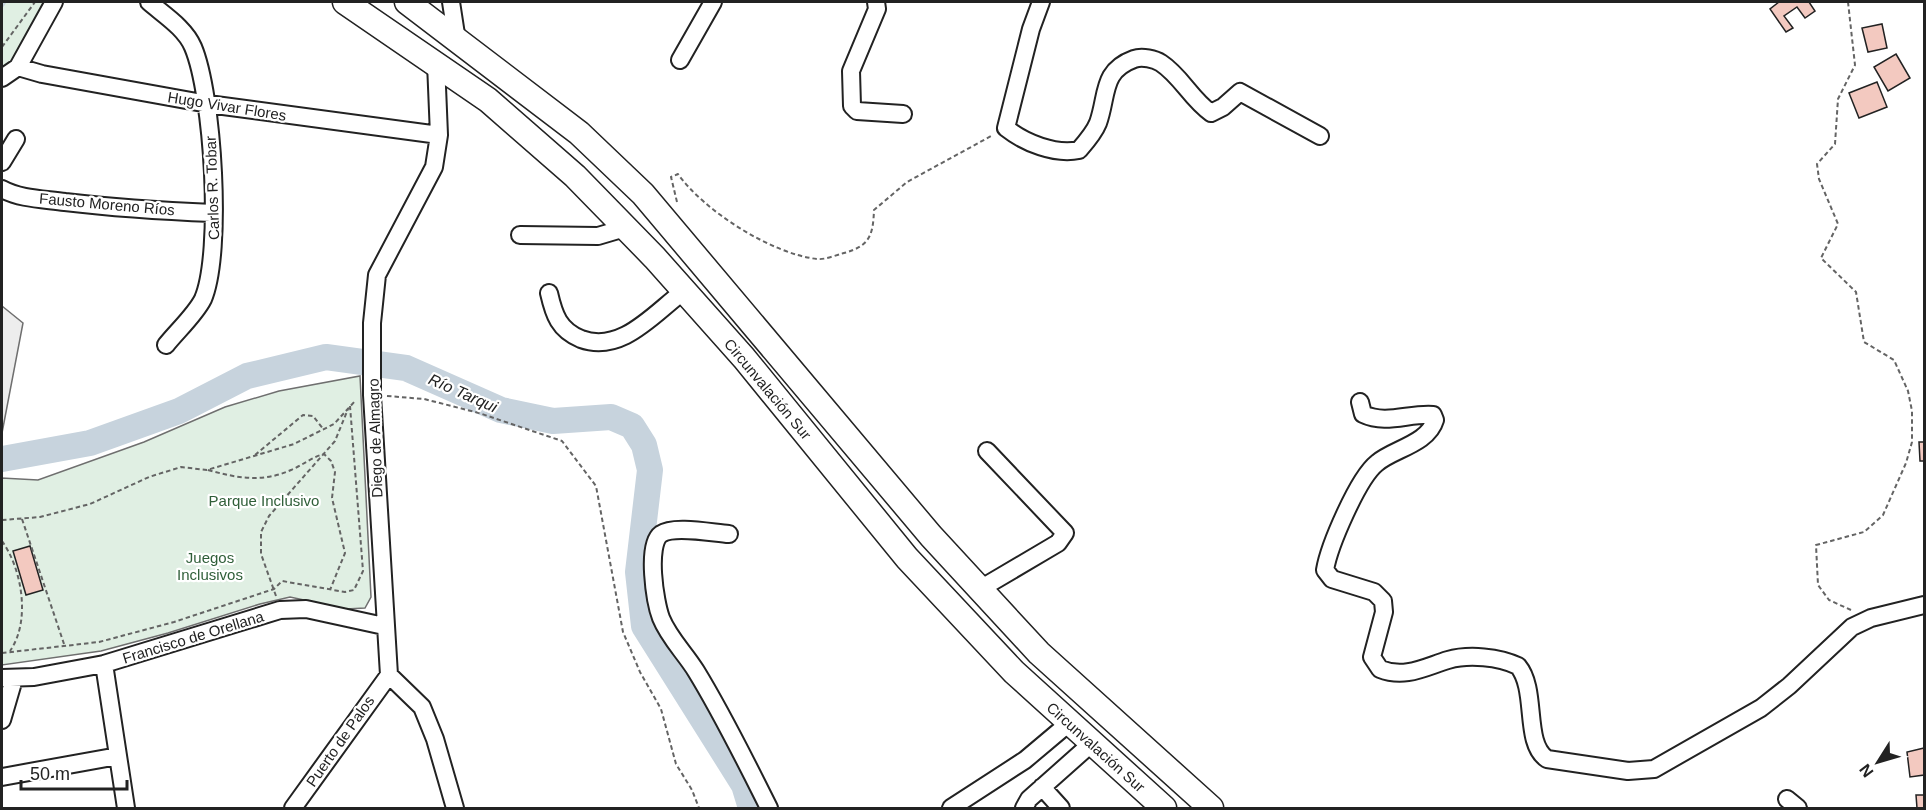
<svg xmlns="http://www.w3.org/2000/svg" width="1926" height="810" font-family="Arial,sans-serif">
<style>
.green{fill:#e0efe3;stroke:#6f6f6f;stroke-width:1.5}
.parking{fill:#ededed;stroke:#6f6f6f;stroke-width:1.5}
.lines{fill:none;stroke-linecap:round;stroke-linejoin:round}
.stream{stroke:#c7d3dd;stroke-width:4.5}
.river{stroke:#c7d3dd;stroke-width:26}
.building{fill:#f3c9c0;stroke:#222;stroke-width:1.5}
.minor-casing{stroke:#222;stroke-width:20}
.highway-casing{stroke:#222;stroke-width:27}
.path{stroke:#646464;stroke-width:2;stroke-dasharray:4.5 3;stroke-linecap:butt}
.minor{stroke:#fff;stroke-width:16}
.highway{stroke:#fff;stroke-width:24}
.labels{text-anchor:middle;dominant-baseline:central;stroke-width:4.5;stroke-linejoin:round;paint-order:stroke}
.street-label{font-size:15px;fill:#222;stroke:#fff}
.park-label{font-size:15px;fill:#2f5e38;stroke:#fff}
.water-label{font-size:16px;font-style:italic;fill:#222;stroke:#fff}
</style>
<rect width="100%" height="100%" fill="#fff"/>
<path class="green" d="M2 2H46L13 62 2 70Z
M360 376 371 597 365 608 346 609 290 597 260 604 168 633 101 651 2 665V478L38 480 144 442 225 407 279 391Z"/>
<path class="parking" d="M2 306 23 323 2 433Z"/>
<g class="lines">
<path class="stream" d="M2 5 4 2"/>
<path class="river" d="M2 459 90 443 179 411 247 376 326 357 406 368 501 410 553 421 611 417 632 426 644 445 650 470 638 572 644 626 744 785 751 808"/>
</g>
<path class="building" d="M1779 2H1809L1815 11 1805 18 1797 7 1784 16 1793 28 1786 32 1770 9Z
M1882 24 1887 48 1868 52 1862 28Z
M1896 54 1910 78 1888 91 1874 67Z
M1877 82 1887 107 1859 118 1849 93Z
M1919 442H1924V461H1920Z
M30 546 43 590 26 595 13 551Z
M1924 748V775L1910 777 1907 752Z
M1916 795H1924V808H1917Z"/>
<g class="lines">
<g class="minor-casing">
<path id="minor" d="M149 2C164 15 185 28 193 47 213 94 223 252 203 299 195 315 177 331 166 345
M451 2 457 41
M876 2 877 9 851 71 852 106 857 111 903 114
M1041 2 1031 29 1006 128C1025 143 1055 155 1079 150 1086 142 1094 133 1098 123 1108 95 1101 71 1134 59 1142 56 1155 59 1161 63 1181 76 1191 99 1211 113L1223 107 1240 92 1320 136
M680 60 713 2
M436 63 439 135 434 167 377 275 372 323V395L389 675 422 707 435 739 455 808
M18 67 42 74 208 104 439 135
M2 78 18 67 54 2
M2 162 16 139
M2 189C20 199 44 199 65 202 115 208 163 211 213 213
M520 235 598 236 625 228
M549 293C554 315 559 330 581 339 622 354 654 313 684 291
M1360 402 1363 414C1386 425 1409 413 1433 415L1435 420C1428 444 1393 449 1377 463 1358 478 1329 546 1325 570L1332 579 1374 592 1383 601 1384 612 1372 657 1380 669C1405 679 1425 667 1448 660 1469 654 1499 657 1518 666 1538 690 1523 743 1547 759L1628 771 1654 769 1761 708 1789 686 1852 627 1871 618 1924 605
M729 534C713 533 674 525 661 534 646 545 655 602 661 618 669 638 685 653 696 671 723 715 746 762 769 808
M980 589 1058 543 1065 533 987 451
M104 664 126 808
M2 678 34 677 104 664 280 610 306 609 384 626
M2 720 14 679
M2 777 118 756
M1042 787 1061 808
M1787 799 1798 808
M293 808 389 675
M951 808 1025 760 1069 723
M1024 808 1029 799 1092 743"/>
</g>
<g class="highway-casing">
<path id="highway" d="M345 2 488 100 575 176 655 258 744 358 907 558 1014 672 1164 808
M407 2 579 133 643 194 931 536 1039 653 1211 808"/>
</g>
<path class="path" d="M1848 2 1855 65 1838 99 1835 144 1817 164 1819 179 1838 224 1821 258 1856 292 1864 342 1894 360 1908 391 1912 411V442L1906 463 1883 515 1864 532 1816 545 1818 585 1829 600 1851 610
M2 47 35 2
M677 202 671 177 678 174C704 211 772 254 817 259 825 260 836 255 844 253 870 246 873 235 874 210L907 182 993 135
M387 396 424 399 479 413 562 441 596 486 623 632 640 672 661 709 676 764 692 790 699 808
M255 455 303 415 313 416 324 430
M208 470C237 478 262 483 291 470 303 465 312 457 324 454L331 461 335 472 332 498 345 553 330 590
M22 519 64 644
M2 520 40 517 90 504 149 477 181 467 207 470 294 444 334 424 356 400
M2 541C22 569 31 621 10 651
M276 596 261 554V532L269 516 335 441 348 409
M2 653 99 642 174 622 274 589 282 581 345 592 354 590 363 571 350 406"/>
<use href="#minor" class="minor"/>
<use href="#highway" class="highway"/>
</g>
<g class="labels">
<g class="street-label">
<text transform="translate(227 106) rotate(9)">Hugo Vivar Flores</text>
<text transform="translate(212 188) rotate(-92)">Carlos R. Tobar</text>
<text transform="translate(107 204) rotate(5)">Fausto Moreno Ríos</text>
<text transform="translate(768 389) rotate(50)">Circunvalación Sur</text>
<text transform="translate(375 438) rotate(-92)">Diego de Almagro</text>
<text transform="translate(193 637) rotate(-17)">Francisco de Orellana</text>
<text transform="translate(340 741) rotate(-55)">Puerto de Palos</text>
<text transform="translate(1096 747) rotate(42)">Circunvalación Sur</text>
</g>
<g class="park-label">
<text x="264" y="500">Parque Inclusivo</text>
<text x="210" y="557">Juegos<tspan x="210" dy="17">Inclusivos</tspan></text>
</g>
<g class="water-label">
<text transform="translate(463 393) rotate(24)">Río Tarqui</text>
</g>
</g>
<rect width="1926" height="810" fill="none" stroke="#222222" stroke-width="6"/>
<g transform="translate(1878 762) rotate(233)" stroke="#ffffff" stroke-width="4.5" paint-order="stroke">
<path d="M0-4.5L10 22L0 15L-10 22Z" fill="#222222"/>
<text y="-9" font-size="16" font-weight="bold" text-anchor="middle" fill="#222222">N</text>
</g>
<path d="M21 780v9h106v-9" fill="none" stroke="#222222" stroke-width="3"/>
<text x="30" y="780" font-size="18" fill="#222222" stroke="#ffffff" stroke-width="4.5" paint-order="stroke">50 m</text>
</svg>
